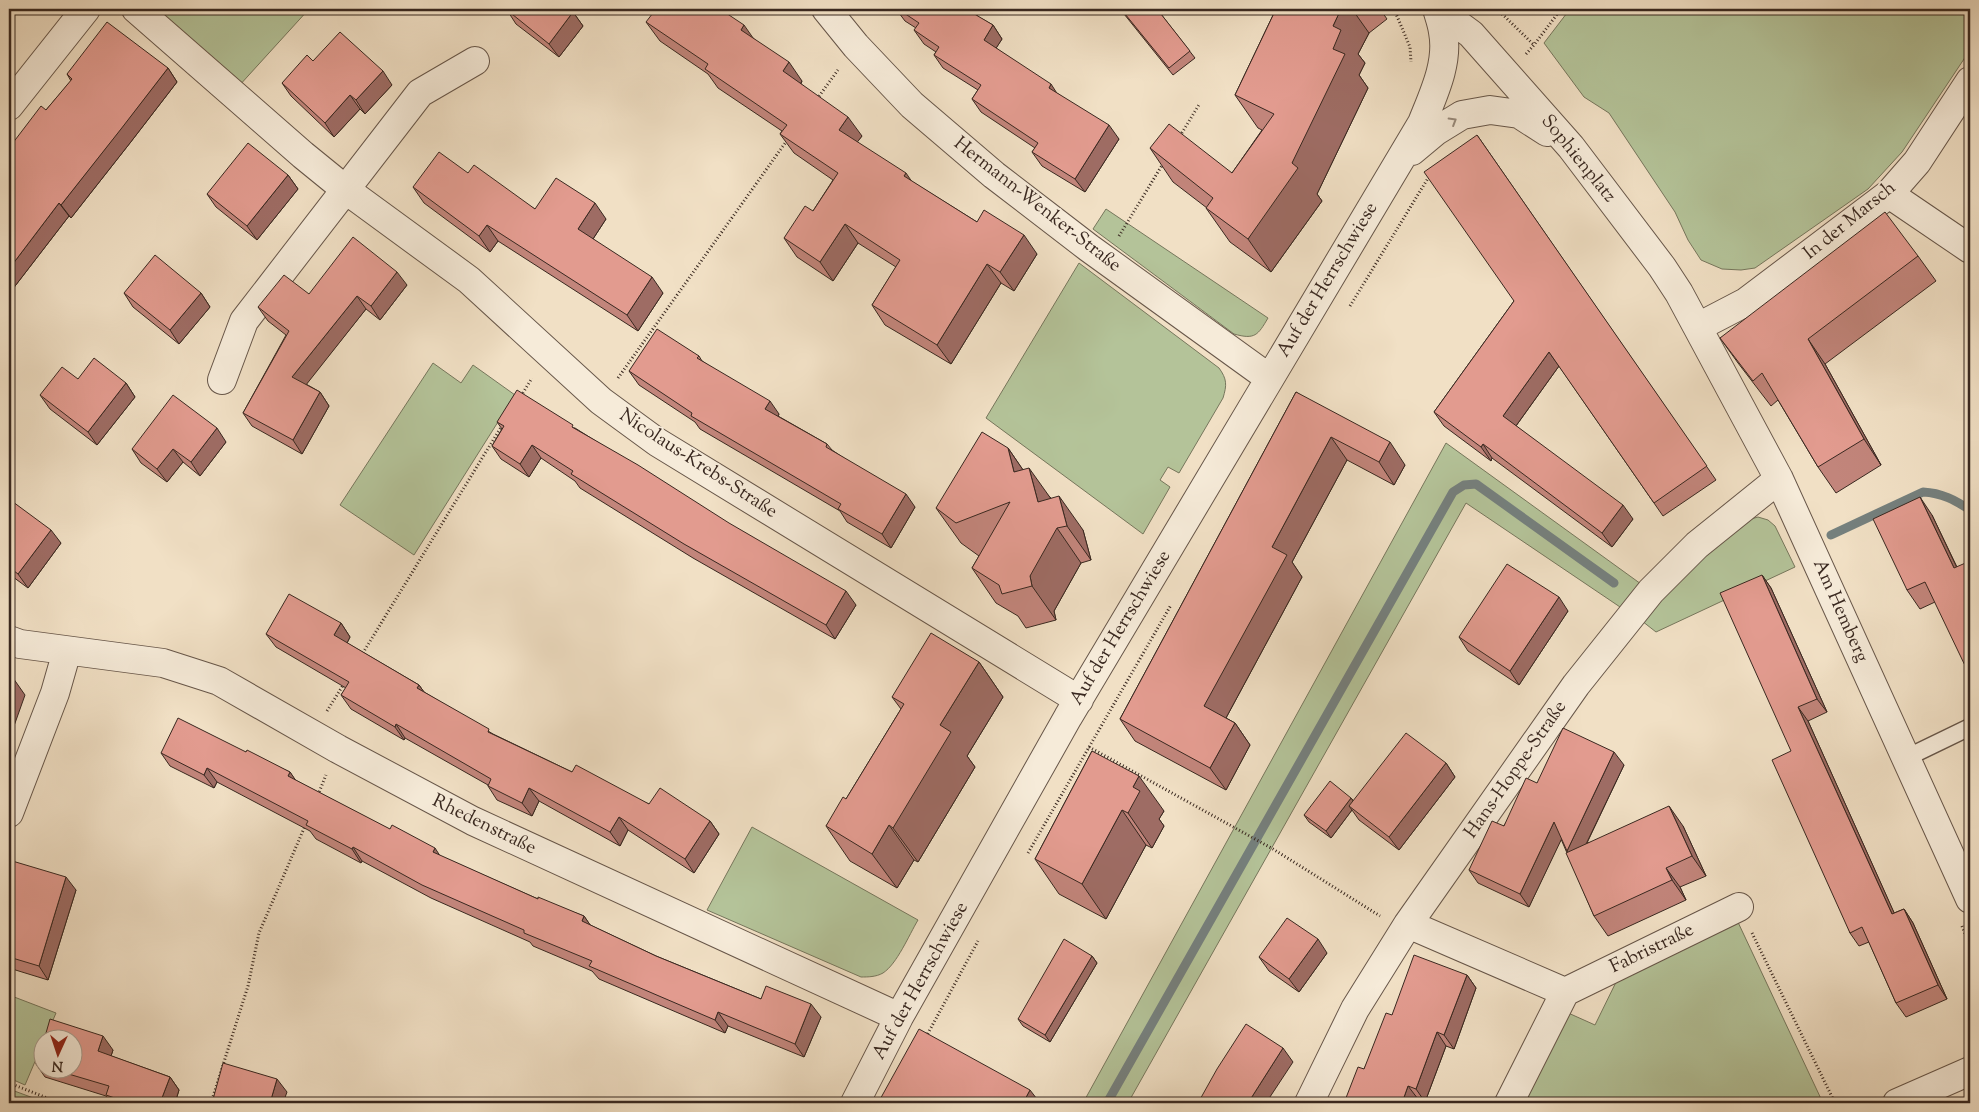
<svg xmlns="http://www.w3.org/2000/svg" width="1979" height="1112" font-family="'Sorts Mill Goudy',serif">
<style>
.green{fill:#b4c399;stroke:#76765c}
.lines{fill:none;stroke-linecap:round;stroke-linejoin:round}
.stream{stroke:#75807e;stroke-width:9}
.lane-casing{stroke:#675649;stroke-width:19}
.street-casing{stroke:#675649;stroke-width:30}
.path{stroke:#392820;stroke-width:3;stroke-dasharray:1 2.5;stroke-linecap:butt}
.lane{stroke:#f6ebd9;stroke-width:16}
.street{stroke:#f6ebd9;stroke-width:28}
.wall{fill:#c2857b;stroke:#392820}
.shaded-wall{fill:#9e6c64;stroke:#392820}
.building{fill:#e29b8f;stroke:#392820}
.oneway{stroke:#988a7c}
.labels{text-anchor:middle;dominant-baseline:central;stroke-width:4;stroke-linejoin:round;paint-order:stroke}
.street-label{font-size:19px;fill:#392820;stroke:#f6ebd9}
</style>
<rect width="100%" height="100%" fill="#f1e0c5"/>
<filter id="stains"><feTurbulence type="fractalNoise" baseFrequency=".004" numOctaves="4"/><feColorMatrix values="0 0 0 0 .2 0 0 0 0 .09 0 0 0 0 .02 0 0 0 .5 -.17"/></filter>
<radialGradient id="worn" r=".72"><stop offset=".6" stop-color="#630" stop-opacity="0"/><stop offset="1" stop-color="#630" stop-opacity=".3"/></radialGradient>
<path class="green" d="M148 9H309L238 87Z
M1570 9H1970V50L1902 152 1868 189 1755 268 1741 270 1722 269 1701 260 1688 240 1675 212 1609 113 1584 97 1544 43Z
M1106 209 1268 318C1258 335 1255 340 1234 334L1093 229Z
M1079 263 1219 368C1227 379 1227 385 1223 398L1179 473 1168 467 1160 480 1170 487 1143 534 986 418Z
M433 363 461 383 473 365 515 395 414 555 340 505Z
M1446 443 1641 584 1623 609 1466 503 1128 1103H1083Z
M1758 517 1768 520 1775 526 1795 567 1656 632 1642 621 1706 552 1744 521Z
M752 827 918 920C909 935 897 964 883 973 876 977 868 977 861 977L707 910Z
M1736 918 1823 1103H1518L1566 1012 1595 1025 1621 972Z
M9 995 56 1013 45 1039 42 1040V1045L25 1085 9 1078Z
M9 1089 47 1103H9Z"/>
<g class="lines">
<path class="stream" d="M1831 535 1923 492C1942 493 1955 500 1970 510
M1107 1103 1453 492 1464 485 1476 484 1614 583"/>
<g class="lane-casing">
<path id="lane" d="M1906 758 1970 727"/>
</g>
<g class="street-casing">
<path id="street" d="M136 9 303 155 346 190 469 280 601 401 657 442 1079 700
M826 9 856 46 912 105 994 175 1089 248 1269 378
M1437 9 1471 34 1571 147 1662 267 1679 293 1779 479 1970 899
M9 106 86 9
M1412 151 1436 131 1462 115 1490 110 1519 114 1547 132
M1889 194 1970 249
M1698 327 1746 302 1889 194 1917 162 1970 81
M222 380 244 321 420 93 475 61
M9 640 20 644 163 663 219 681 338 749 473 821 899 1017
M9 813 55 693 67 651
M1408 924 1565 992
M855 1103 899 1017 1068 717 1422 123C1433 95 1449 63 1443 32 1442 24 1439 16 1437 9
M1309 1103 1355 1009 1408 924 1576 685 1651 591 1697 545 1779 479
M1509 1103 1565 992 1739 907
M1897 1103 1970 1071"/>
</g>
<path class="path" d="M1394 9 1410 47 1411 62
M1497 9 1534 45
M1526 54 1534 45 1561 9
M817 99 838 70
M1180 136 1200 103
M1119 236 1164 162
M1350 306 1430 175
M618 378 788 139
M521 396 532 378
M361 656 503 424
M327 711 345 682
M1089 747 1273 849 1380 916
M318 795 326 775
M1028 853 1171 605
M1962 926 1970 946
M1752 933 1835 1103
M926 1037 978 941
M9 1083 60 1103
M211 1103 248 986 259 933 305 826"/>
<use href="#lane" class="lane"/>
<use href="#street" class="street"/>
</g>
<path class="wall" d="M896 9H978L980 11 977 16 993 25 1002 39 996 48 1119 139 1085 192 1042 166 1032 152 1035 148 981 112 972 99 978 90 943 68 934 55 936 52 924 44 914 30 916 28 905 21Z
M1120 9H1157L1195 58 1173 75Z
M1274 9H1380L1387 19 1369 33 1358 54 1365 63 1359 75 1368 88 1317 194 1322 201 1271 272 1230 242 1206 208H1207L1173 182 1150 148 1232 173 1262 130 1258 128 1235 95 1275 11Z
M507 10 573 12 583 26 559 57 516 24Z
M646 22 753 38 802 81 801 84 862 136 857 142 911 181 977 222 1037 254 1014 291 1001 283 951 364 885 325 872 305 896 267 858 243 833 281 797 257 784 238 813 211 833 180 794 153 780 134 782 131 718 88 708 74 660 41Z
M313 61 392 85 365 114 360 109 334 137 291 96 282 83Z
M168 68 177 82 130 143 71 218 69 216 12 290 10 288 9 289V148L46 110 71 81 67 74Z
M1477 135 1716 480 1663 516 1559 366 1516 426 1633 519 1612 547 1492 458 1491 461 1444 426 1434 412 1514 301Z
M468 173 535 209 606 219 593 239 663 293 638 331 498 241 490 252 424 203 413 187Z
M288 175 298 189 257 240 216 207 207 194Z
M1918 256 1936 281 1825 364 1881 465 1836 493 1818 467 1778 400 1771 406 1738 363 1720 338Z
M407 285 380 320 366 309 306 384 320 392 329 406 302 454 252 426 243 413 286 335 268 321 258 307Z
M124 293H201L210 307 179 344 133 307Z
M699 356 702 361 779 414 778 416 827 444 832 450 915 507 891 548 847 522 840 511 700 429 695 422 639 385 629 371Z
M78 379 126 383 135 397 97 445 50 409 40 395Z
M1296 392 1405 465 1394 485 1347 460 1292 562 1302 577 1226 718 1235 723 1250 745 1226 790 1135 741 1120 719Z
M497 422 575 428 856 605 835 639 693 558 580 488 575 481 541 458 529 477 501 459 492 446 502 429Z
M226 442 200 476 183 462 167 482 141 463 132 449Z
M1008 448 1023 470 1083 530 1091 560 1081 563 1054 611 1056 620 1026 628 1018 616 996 603 972 568 979 556 961 543 936 508Z
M9 499 61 543 28 588 9 574Z
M1932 515 1957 567 1935 602 1920 609 1907 590Z
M1762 575 1771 588 1827 712 1808 721 1894 913 1904 909 1913 923 1947 999 1906 1017 1896 1003 1869 942 1859 946 1850 933Z
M1568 611 1519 685 1468 651 1459 637Z
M341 623 350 637 347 643 419 685 424 692 493 734 572 772 649 804 710 821 719 834 694 873 628 830 620 846 539 801 532 816 497 800 488 786V785L405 738 404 740 351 709 341 695 346 688 276 647 266 634Z
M979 662 1003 697 967 756 975 767 918 862 914 860 897 888 850 861 826 826 846 799 901 709 892 697Z
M1092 751 1164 811 1159 819 1164 826 1152 848 1146 845 1106 919 1059 894 1035 859Z
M246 752 290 772 295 780 440 856 538 899 584 916 590 925 656 956 761 999 821 1017 804 1057 728 1026 725 1033 599 979 592 971 533 946 530 942 431 898 362 861 361 863 316 839 310 831 217 782 214 788 170 766 161 753Z
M1446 763 1455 777 1399 850 1359 820 1352 810 1331 838 1309 822 1304 815 1351 798 1354 801Z
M1624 765 1587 843 1683 826 1706 876 1680 887 1686 900 1608 936 1594 916 1561 839 1529 907 1478 883 1469 870 1537 783Z
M9 860 76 890 48 980 9 968Z
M1327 953 1299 992 1269 971 1259 957Z
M1092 956 1097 963 1050 1042 1023 1026 1018 1019Z
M1467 975 1476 988 1454 1049 1446 1046 1425 1102 1418 1099 1416 1103H1344L1364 1069 1392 1015Z
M42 1043V1070H72L113 1050 111 1056 170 1077 179 1090 175 1103H111L106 1096 45 1077 36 1064Z"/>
<path class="shaded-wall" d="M9 9H13L9 14Z
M965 9H978L980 11 974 21Z
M1341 9H1352L1369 33 1358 54 1365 63 1359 75 1368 88 1317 194 1322 201 1271 272 1248 239 1292 163 1333 49V26Z
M573 12 583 26 559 57 549 44Z
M744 25 758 45 741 30Z
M993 25 1002 39 993 53 984 40Z
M789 62 802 81 796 90 783 71Z
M168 68 177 82 130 143 71 218 61 205Z
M383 71 392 85 365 114 356 100Z
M1051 84 1060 98 1049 88Z
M350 95 360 109 334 137 325 123Z
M848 117 862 136 852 149 839 130Z
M1109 125 1119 139 1085 192 1075 179Z
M906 173 919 192 904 176Z
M288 175 298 189 257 240 247 226Z
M59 203 69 216 12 290 9 286V269Z
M595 203 606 219 589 245 578 229Z
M845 224 858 243 833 281 820 262Z
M487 225 498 241 490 252 479 236Z
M1024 235 1037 254 1014 291 1000 272Z
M987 264 1001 283 951 364 937 345Z
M397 272 407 285 380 320 371 306Z
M652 277 663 293 638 331 627 315Z
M201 293 210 307 179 344 170 330Z
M357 296 366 309 302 390 292 377Z
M1808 339 1825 364 1881 465 1864 439Z
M1549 352 1559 366 1513 430 1503 416Z
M126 383 135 397 97 445 88 432Z
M320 392 329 406 302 454 293 440Z
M770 401 779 414 775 422 765 409Z
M217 428 226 442 200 476 191 462Z
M1331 437 1347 460 1292 562 1302 577 1220 729 1204 706 1272 547Z
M1390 442 1405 465 1394 485 1379 462Z
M1483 444 1492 458 1491 461 1481 447Z
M532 445 541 458 529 477 520 464Z
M1008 448 1032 483 1014 472Z
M173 449 183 462 167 482 157 469Z
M1029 468 1054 503 1057 528 1081 563 1054 611 1056 620 1032 586 1030 576 1038 502Z
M906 494 915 507 891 548 882 534Z
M1059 496 1083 530 1091 560 1067 526Z
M1920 497 1932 515 1966 587 1954 568Z
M1623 505 1633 519 1612 547 1602 533Z
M51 530 61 543 28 588 18 574Z
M1762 575 1771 588 1827 712 1817 699Z
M846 591 856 605 835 639 826 625Z
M1559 597 1568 611 1519 685 1510 671Z
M341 623 350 637 344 649 334 635Z
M979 662 1003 697 967 756 975 767 918 862 893 828 940 725Z
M11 675 25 695 9 740V682Z
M419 685 429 699 417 688Z
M1798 707 1808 721 1901 928 1892 914Z
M1235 723 1250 745 1226 790 1210 768Z
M396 724 405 738 404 740 395 727Z
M1614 752 1624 765 1576 865 1567 851Z
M1446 763 1455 777 1399 850 1389 837Z
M207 768 217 782 214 788 204 775Z
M290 772 299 785 288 776Z
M1139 776 1164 811 1159 819 1164 826 1152 848 1128 813 1133 787Z
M529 788 539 801 532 816 522 803Z
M1351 798 1356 805 1349 806 1352 810 1331 838 1326 831Z
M1669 806 1683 826 1706 876 1692 856Z
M1122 810 1146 845 1106 919 1082 884Z
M619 817 628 830 620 846 610 832Z
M710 821 719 834 694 873 685 859Z
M1554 822 1563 836 1529 907 1520 894Z
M889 825 914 860 897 888 872 854Z
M353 847 362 861 361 863 352 849Z
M435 848 444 862 433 852Z
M1666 868 1680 887 1686 900 1672 880Z
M66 877 76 890 48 980 39 966Z
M1904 909 1913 923 1947 999 1938 985Z
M584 916 593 929 582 921Z
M1318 939 1327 953 1299 992 1289 979Z
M1092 956 1097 963 1050 1042 1045 1035Z
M1467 975 1476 988 1454 1049 1444 1035Z
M811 1004 821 1017 804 1057 795 1044Z
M718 1012 728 1026 725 1033 715 1020Z
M1437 1032 1446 1046 1425 1102 1416 1089Z
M103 1036 113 1050 108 1065 98 1051Z
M1283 1048 1293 1062 1266 1103H1248Z
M170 1077 179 1090 175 1103H160Z
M277 1079 287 1092 283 1103H270Z
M1408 1086 1418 1099 1416 1103H1402Z
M1030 1090 1040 1103H1023Z"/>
<path class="building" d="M508 9H569L573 12 549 44 507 10Z
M656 9H720L744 25 741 30 789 62 783 71 848 117 839 130 906 173 904 176 977 222 984 210 1024 235 1000 272 987 264 937 345 872 305 900 260 845 224 820 262 784 238 805 206 813 211 838 173 780 134 787 125 705 69 708 64 646 22Z
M898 9H966L993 25 984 40 1051 84 1049 88 1109 125 1075 179 1032 152 1038 143 972 99 981 85 934 55 939 47 914 30 919 23Z
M1121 9H1157L1190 51 1169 68Z
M1276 9H1341L1333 26 1341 30 1333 49 1345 54 1292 163 1298 168 1248 239 1206 208 1213 198 1150 148 1169 124 1232 173 1274 114 1235 95Z
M107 22 168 68 121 129 61 205 59 203 9 269V148L41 106 46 110 72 79 67 74Z
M340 32 383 71 356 100 350 95 325 123 282 83 307 55 313 61Z
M1477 135 1707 466 1654 503 1549 352 1503 416 1623 505 1602 533 1483 444 1481 447 1434 412 1514 301 1424 172Z
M248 143 288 175 247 226 207 194Z
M439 152 468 173 474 165 535 209 556 178 595 203 578 229 652 277 627 315 487 225 479 236 413 187Z
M1885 212 1918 256 1808 339 1864 439 1818 467 1762 373 1753 381 1720 338Z
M353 237 397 272 371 306 357 296 292 377 320 392 293 440 243 413 289 331 258 307 284 275 309 294Z
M155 255 201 293 170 330 124 293Z
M657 329 699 356 697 358 770 401 765 409 827 444 826 447 906 494 882 534 838 509 841 504 691 416 692 413 629 371Z
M94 358 126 383 88 432 40 395 62 367 78 379Z
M517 390 573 425 572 427 638 465 729 523 846 591 826 625 684 544 571 474 573 471 532 445 520 464 492 446 504 426 497 422Z
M1296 392 1390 442 1379 462 1331 437 1272 547 1287 555 1204 706 1235 723 1210 768 1120 719Z
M173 395 217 428 191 462 173 449 157 469 132 449Z
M982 432 1008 448 1014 472 1029 468 1038 502 1059 496 1067 526 1057 528 1030 576 1032 586 1002 594 999 585 972 568 1010 502 956 523 936 508Z
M1920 497 1954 568 1970 561V676L1925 582 1907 590 1873 519Z
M9 499 51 530 18 574 9 567Z
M1507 564 1559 597 1510 671 1459 637Z
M1762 575 1817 699 1798 707 1892 914 1904 909 1938 985 1896 1003 1862 927 1850 933 1772 760 1791 751 1720 593Z
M289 594 341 623 334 635 419 685 417 688 489 729 488 732 572 772 576 765 649 804 660 788 710 821 685 859 619 817 610 832 529 788 522 803 488 786 491 779 396 724 395 727 341 695 349 682 266 634Z
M931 633 979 662 940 725 951 732 893 828 889 825 872 854 826 826 843 797 846 799 904 704 892 697Z
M9 674 11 675 9 682Z
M178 718 246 752 247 750 290 772 288 776 390 829 392 825 435 848 433 852 538 899V897L584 916 582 921 656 956 761 999 766 986 811 1004 795 1044 718 1012 715 1020 589 966 592 961 524 933V930L422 885 353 847 352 849 306 825 308 821 207 768 204 775 161 753Z
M1563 728 1614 752 1567 851 1554 822 1520 894 1469 870 1492 821 1504 826 1526 778 1537 783Z
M1406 733 1446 763 1389 837 1349 806Z
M1092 751 1139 776 1133 787 1140 791 1128 813 1122 810 1082 884 1035 859Z
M1330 781 1351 798 1326 831 1304 815Z
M1669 806 1692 856 1666 868 1672 880 1594 916 1566 853Z
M9 860 66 877 39 966 9 957Z
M1287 918 1318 939 1289 979 1259 957Z
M1064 939 1092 956 1045 1035 1018 1019Z
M1414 955 1467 975 1444 1035 1437 1032 1416 1089 1408 1086 1402 1103H1344L1358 1067 1364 1069 1386 1013 1392 1015Z
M50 1019 103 1036 98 1051 170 1077 160 1103H129L106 1095 109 1086 55 1070H72V1040H44Z
M1246 1024 1283 1048 1248 1103H1198L1217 1069Z
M919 1029 1030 1090 1023 1103H878Z
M42 1043V1066L36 1064Z
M223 1063 277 1079 270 1103H212Z
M1970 1101V1103H1963Z"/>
<defs><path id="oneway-chevron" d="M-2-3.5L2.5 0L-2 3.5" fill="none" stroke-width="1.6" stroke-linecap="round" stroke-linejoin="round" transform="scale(1.25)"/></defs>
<use class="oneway" href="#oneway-chevron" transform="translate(1453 121) rotate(-31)"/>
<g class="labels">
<g class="street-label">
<text transform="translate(1578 159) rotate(51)">Sophienplatz</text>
<text transform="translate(1037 205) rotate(38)">Hermann-Wenker-Straße</text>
<text transform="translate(1850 221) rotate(-39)">In der Marsch</text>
<text transform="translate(1328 280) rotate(-59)">Auf der Herrschwiese</text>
<text transform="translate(698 464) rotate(33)">Nicolaus-Krebs-Straße</text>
<text transform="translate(1840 611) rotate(66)">Am Hemberg</text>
<text transform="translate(1121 628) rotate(-59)">Auf der Herrschwiese</text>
<text transform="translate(1516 770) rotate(-55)">Hans-Hoppe-Straße</text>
<text transform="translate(484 825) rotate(26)">Rhedenstraße</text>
<text transform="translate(1652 949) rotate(-26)">Fabristraße</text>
<text transform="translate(921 981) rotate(-61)">Auf der Herrschwiese</text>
</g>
</g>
<rect width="1979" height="1112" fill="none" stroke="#f1e0c5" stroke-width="30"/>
<rect x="10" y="10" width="1959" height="1092" fill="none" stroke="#392820" stroke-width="2.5"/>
<rect x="15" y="15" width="1949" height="1082" fill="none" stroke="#392820"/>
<g transform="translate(58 1054) rotate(183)"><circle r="24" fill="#f6ebd9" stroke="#aa9d8f"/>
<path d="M0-4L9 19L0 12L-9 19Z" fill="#8f2418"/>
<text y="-8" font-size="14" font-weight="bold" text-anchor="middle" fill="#392820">N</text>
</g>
<rect width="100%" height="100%" filter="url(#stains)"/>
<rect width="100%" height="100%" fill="url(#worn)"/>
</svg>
